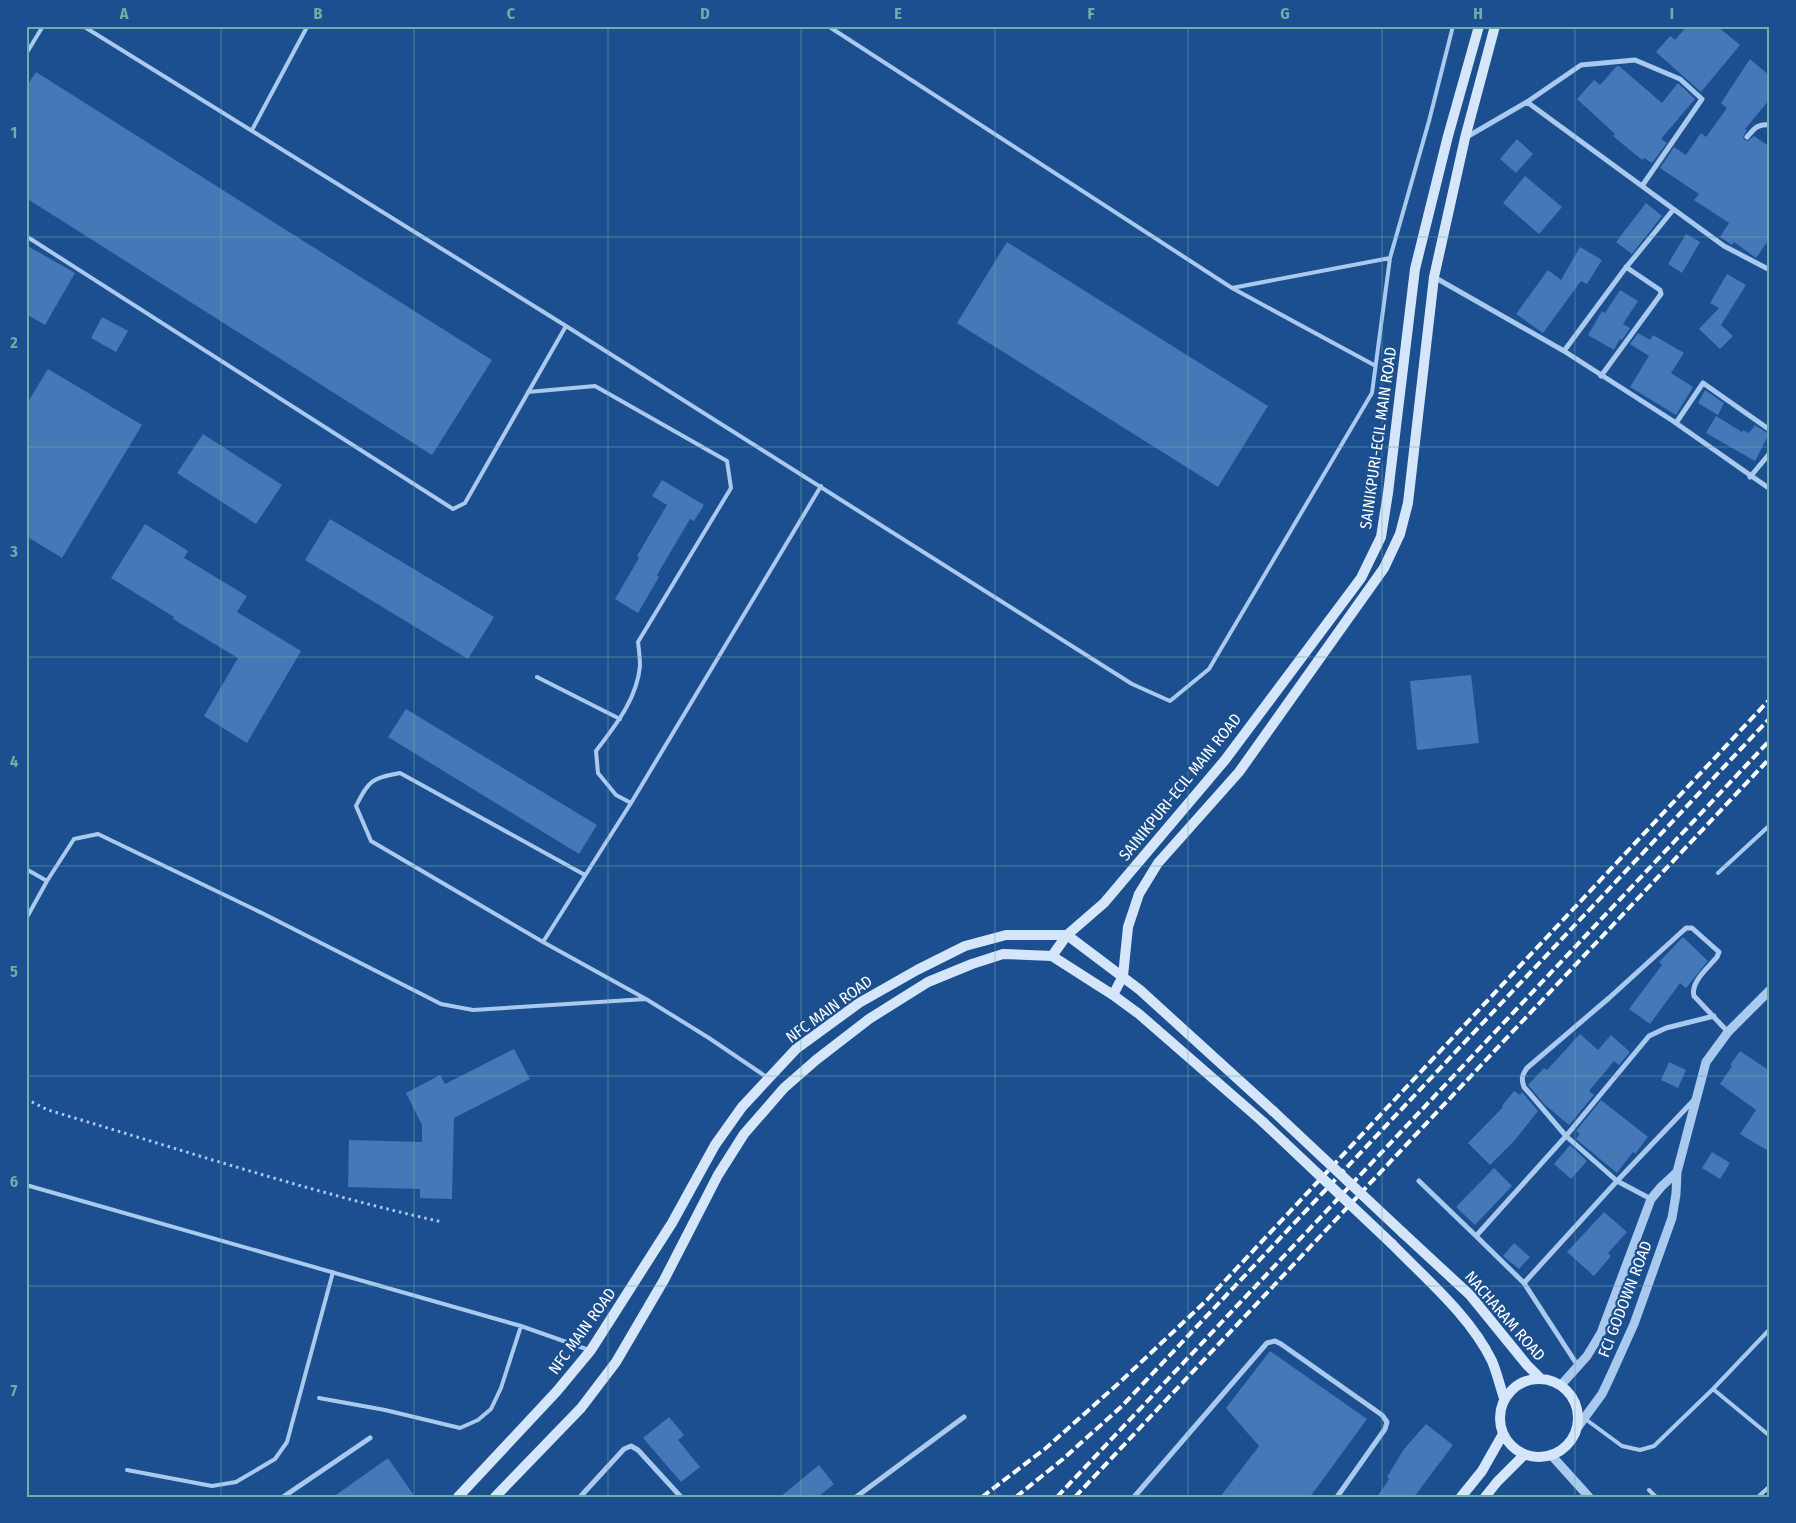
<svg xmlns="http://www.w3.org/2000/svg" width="1796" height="1523" font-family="'Fira Sans Condensed',sans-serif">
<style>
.building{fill:#4478b7}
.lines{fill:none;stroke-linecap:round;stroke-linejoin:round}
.path{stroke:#a9c9ee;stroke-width:3;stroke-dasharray:2.5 4;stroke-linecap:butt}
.service{stroke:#a9c9ee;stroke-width:4}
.minor{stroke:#a9c9ee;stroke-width:5}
.tertiary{stroke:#a9c9ee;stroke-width:9}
.secondary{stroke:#d6e6fa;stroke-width:10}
.rail{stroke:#fff;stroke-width:4;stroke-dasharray:9 4;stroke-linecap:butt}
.secondary-bridge{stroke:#d6e6fa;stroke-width:10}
.grid{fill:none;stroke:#6fada8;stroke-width:1;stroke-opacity:0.55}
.labels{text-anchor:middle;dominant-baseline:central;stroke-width:4.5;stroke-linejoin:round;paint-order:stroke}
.street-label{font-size:16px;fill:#fff;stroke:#1b4f8f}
.neatline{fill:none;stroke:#6fada8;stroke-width:2}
.grid-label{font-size:16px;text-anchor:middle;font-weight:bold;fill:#6fada8}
</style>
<rect width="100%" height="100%" fill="#1b4f8f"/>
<path class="building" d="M1687 26H1717L1740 45 1701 92 1656 52 1670 36 1675 40Z
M1750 59 1770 76V99L1745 129 1747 130 1743 137 1744 140 1748 141 1754 136 1770 147V238L1756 258 1734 242 1732 245 1720 237 1729 223 1694 200 1699 194 1660 168 1674 147 1686 155 1701 133 1706 137 1727 108 1721 103Z
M1617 66H1619L1662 103 1678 83 1695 99 1661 139 1667 143 1652 163 1644 158 1642 160 1613 136 1615 134 1577 99 1594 80 1600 85Z
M36 72 492 360 432 455 26 198V87Z
M1517 139 1533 154 1516 173 1500 159Z
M1525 176 1562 207 1539 234 1503 203Z
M1646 203 1662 216 1632 254 1616 242Z
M1686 234 1700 242 1682 273 1668 264Z
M1007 242 1268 406 1218 487 957 323Z
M26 245 75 273 45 325 26 314Z
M1580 247 1602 260 1587 284 1581 281 1543 333 1516 314 1548 270 1561 280Z
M1727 274 1746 285 1721 325 1733 336 1720 349 1699 329 1719 308 1710 303Z
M1620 290 1638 301 1623 324 1630 328 1622 340 1620 339 1614 350 1588 335 1602 311 1605 313Z
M102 317 128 331 116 352 91 338Z
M1638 333 1650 340 1653 335 1684 353 1671 373 1693 387 1676 415 1630 387 1649 356 1630 344Z
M48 369 142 425 62 558 26 536V405Z
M1705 390 1724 403 1718 415 1698 403Z
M1716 416 1742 432 1743 430 1749 433 1755 425 1769 434 1755 461 1706 433Z
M203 434 282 485 256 524 177 473Z
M662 480 704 505 694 521 690 519 657 575 659 577 638 613 615 599 639 558 637 556 667 505 652 496Z
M330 519 494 617 468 659 305 560Z
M145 524 188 551 184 558 247 596 237 612 301 651 247 743 204 716 238 658 173 619 174 617 111 578Z
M1471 675 1479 743 1417 750 1410 681Z
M406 709 597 825 579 854 388 737Z
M1683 937 1708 961 1686 988 1680 983 1650 1024 1629 1009 1662 965 1659 962Z
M1580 1034 1598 1050 1611 1035 1630 1052 1619 1065 1614 1061 1589 1091 1594 1095 1569 1125 1544 1104 1528 1085 1544 1068 1547 1070Z
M514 1049 530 1079 454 1118 452 1199 420 1198V1189L348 1187 349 1140 422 1142V1125L406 1093 440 1075 445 1084Z
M1740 1051 1770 1071V1152L1740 1134 1756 1110 1720 1084 1732 1066 1730 1065Z
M1669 1062 1686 1070 1678 1088 1661 1080Z
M1514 1091 1520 1095 1522 1092 1538 1111 1514 1141 1490 1165 1468 1143 1503 1107 1502 1106Z
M1601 1100 1648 1137 1635 1154 1633 1152 1617 1173 1576 1139 1580 1134 1576 1131Z
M1570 1145 1587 1161 1571 1179 1554 1164Z
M1712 1152 1730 1163 1720 1179 1702 1168Z
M1494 1168 1512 1186 1475 1225 1456 1207Z
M1604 1212 1627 1232 1608 1253 1611 1256 1594 1276 1567 1252Z
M1514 1243 1530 1257 1519 1269 1503 1256Z
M1270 1351 1367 1419 1310 1497H1220L1259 1446 1226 1408Z
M669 1417 684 1435 678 1440 700 1467 681 1482 643 1438Z
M1426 1424 1453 1445 1414 1497H1377L1389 1479 1387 1477 1404 1449Z
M388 1458 415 1497H333Z
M819 1465 834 1484 818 1497H780Z"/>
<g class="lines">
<path class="path" d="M26 1099 48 1110C179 1149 309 1192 442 1222"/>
<path class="service" d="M83 26 566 326 1132 684 1170 701 1209 669 1372 393 1390 258 1429 121 1453 26
M828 26 1232 288 1374 365
M26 54 43 26
M252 130 307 27 305 26
M26 236 453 509 465 503 566 326
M1232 288 1390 258
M528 392 595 386 727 461 731 488 638 642C639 650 640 658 640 666 637 699 615 726 596 751L598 773 616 795 631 803
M537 677 620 719
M26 869 47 881
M1718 873 1770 825
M26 919 47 881 74 839 98 834 264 914 441 1004 473 1010 646 999
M543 942 371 841 356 806C369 780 372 778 400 773L585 875
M768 1078 709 1038 646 999 543 942 631 803 821 486
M26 1185 521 1326 589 1350
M1713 1389 1770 1436
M319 1398 385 1410 460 1428 478 1420 491 1409 501 1388 521 1326
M1584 1418 1622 1446 1640 1450 1654 1446 1713 1389 1770 1329
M127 1470 212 1486 236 1482 275 1459 287 1442 333 1272
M1649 1490 1656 1497
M1758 1497 1770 1486"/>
<path class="minor" d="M1527 102 1724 246 1770 270
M1747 137C1754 129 1758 123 1770 125
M1465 138 1527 102 1581 65 1635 60 1680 79 1702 99 1642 186
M1434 277 1564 351 1673 421 1770 489
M1564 351 1624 270 1673 210
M1601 376 1661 294 1660 290 1626 267
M1676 423 1703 383 1770 430
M1750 477 1770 453
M1419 1181 1476 1236
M1651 1199 1617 1181 1566 1136 1524 1087C1521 1079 1522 1075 1527 1068L1609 998 1686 928H1692L1719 952 1717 957C1709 967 1690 982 1694 996L1728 1032
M1524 1283 1617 1181 1694 1100
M1578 1366 1524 1283 1476 1236 1566 1136 1649 1036 1666 1028 1714 1016
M283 1497 370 1438
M580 1497 624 1449 631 1446 638 1450 681 1497
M856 1497 964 1417
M1134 1497 1267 1343 1275 1341 1281 1344 1382 1415 1387 1422 1385 1429 1337 1497"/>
<path class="tertiary" d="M1561 1385 1587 1356 1601 1333 1651 1199 1661 1187 1677 1172
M1577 1428 1602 1394 1611 1375 1634 1324 1672 1218 1676 1194 1677 1172 1706 1062 1728 1032 1770 990
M1552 1456 1589 1497"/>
<path class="secondary" d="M1052 956 1067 935 1104 903 1225 760 1361 578 1381 537 1388 493 1415 269 1448 136 1479 26
M1113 995 1123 976 1128 927 1139 894 1158 863 1239 772 1384 568 1400 534 1408 503 1434 277 1465 138 1495 26
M1403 1233 1470 1295 1527 1365 1540 1378
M1392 1244C1427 1280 1470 1316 1492 1361 1497 1373 1500 1386 1504 1398
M1500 1418a39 39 0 1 1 78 0a39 39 0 1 1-78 0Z
M458 1497 557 1391 591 1350 672 1223 715 1145 742 1107 796 1049 859 1003 917 970 965 946 1006 935H1067L1140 990 1273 1111
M495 1497 581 1408 616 1362 664 1280 718 1175 744 1134 784 1088 816 1060 869 1019 928 982 972 964 1003 954 1052 956 1113 995 1139 1014 1263 1122
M1461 1497 1482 1471 1503 1434
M1485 1497 1497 1482 1524 1455"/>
<path class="rail" d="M982 1497 1046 1448 1119 1383 1207 1300 1770 699
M1016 1497 1063 1459 1122 1406 1770 718
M1057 1497 1770 740
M1075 1497 1770 758"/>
<path class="secondary-bridge" d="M1273 1111 1403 1233
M1263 1122 1392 1244"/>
</g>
<path class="grid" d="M221 26V1497M414 26V1497M608 26V1497M801 26V1497M995 26V1497M1188 26V1497M1382 26V1497M1575 26V1497M26 237H1770M26 447H1770M26 657H1770M26 866H1770M26 1076H1770M26 1286H1770"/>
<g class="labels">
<g class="street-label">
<text transform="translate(1378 438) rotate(-82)">SAINIKPURI-ECIL MAIN ROAD</text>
<text transform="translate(1180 787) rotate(-51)">SAINIKPURI-ECIL MAIN ROAD</text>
<text transform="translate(829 1009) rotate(-36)">NFC MAIN ROAD</text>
<text transform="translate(1625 1299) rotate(-69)">FCI GODOWN ROAD</text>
<text transform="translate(1505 1316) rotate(49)">NACHARAM ROAD</text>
<text transform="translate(582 1331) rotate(-54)">NFC MAIN ROAD</text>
</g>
</g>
<rect width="1796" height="1523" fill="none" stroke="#1b4f8f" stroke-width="55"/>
<rect x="28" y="28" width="1740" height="1468" class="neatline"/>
<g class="grid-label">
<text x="124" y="19">A</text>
<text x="318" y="19">B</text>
<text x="511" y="19">C</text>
<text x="705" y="19">D</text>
<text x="898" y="19">E</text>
<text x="1091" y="19">F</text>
<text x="1285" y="19">G</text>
<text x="1478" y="19">H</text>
<text x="1672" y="19">I</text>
<text x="14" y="138">1</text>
<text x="14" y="348">2</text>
<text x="14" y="557">3</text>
<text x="14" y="767">4</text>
<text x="14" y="977">5</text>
<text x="14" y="1187">6</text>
<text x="14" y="1396">7</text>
</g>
</svg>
